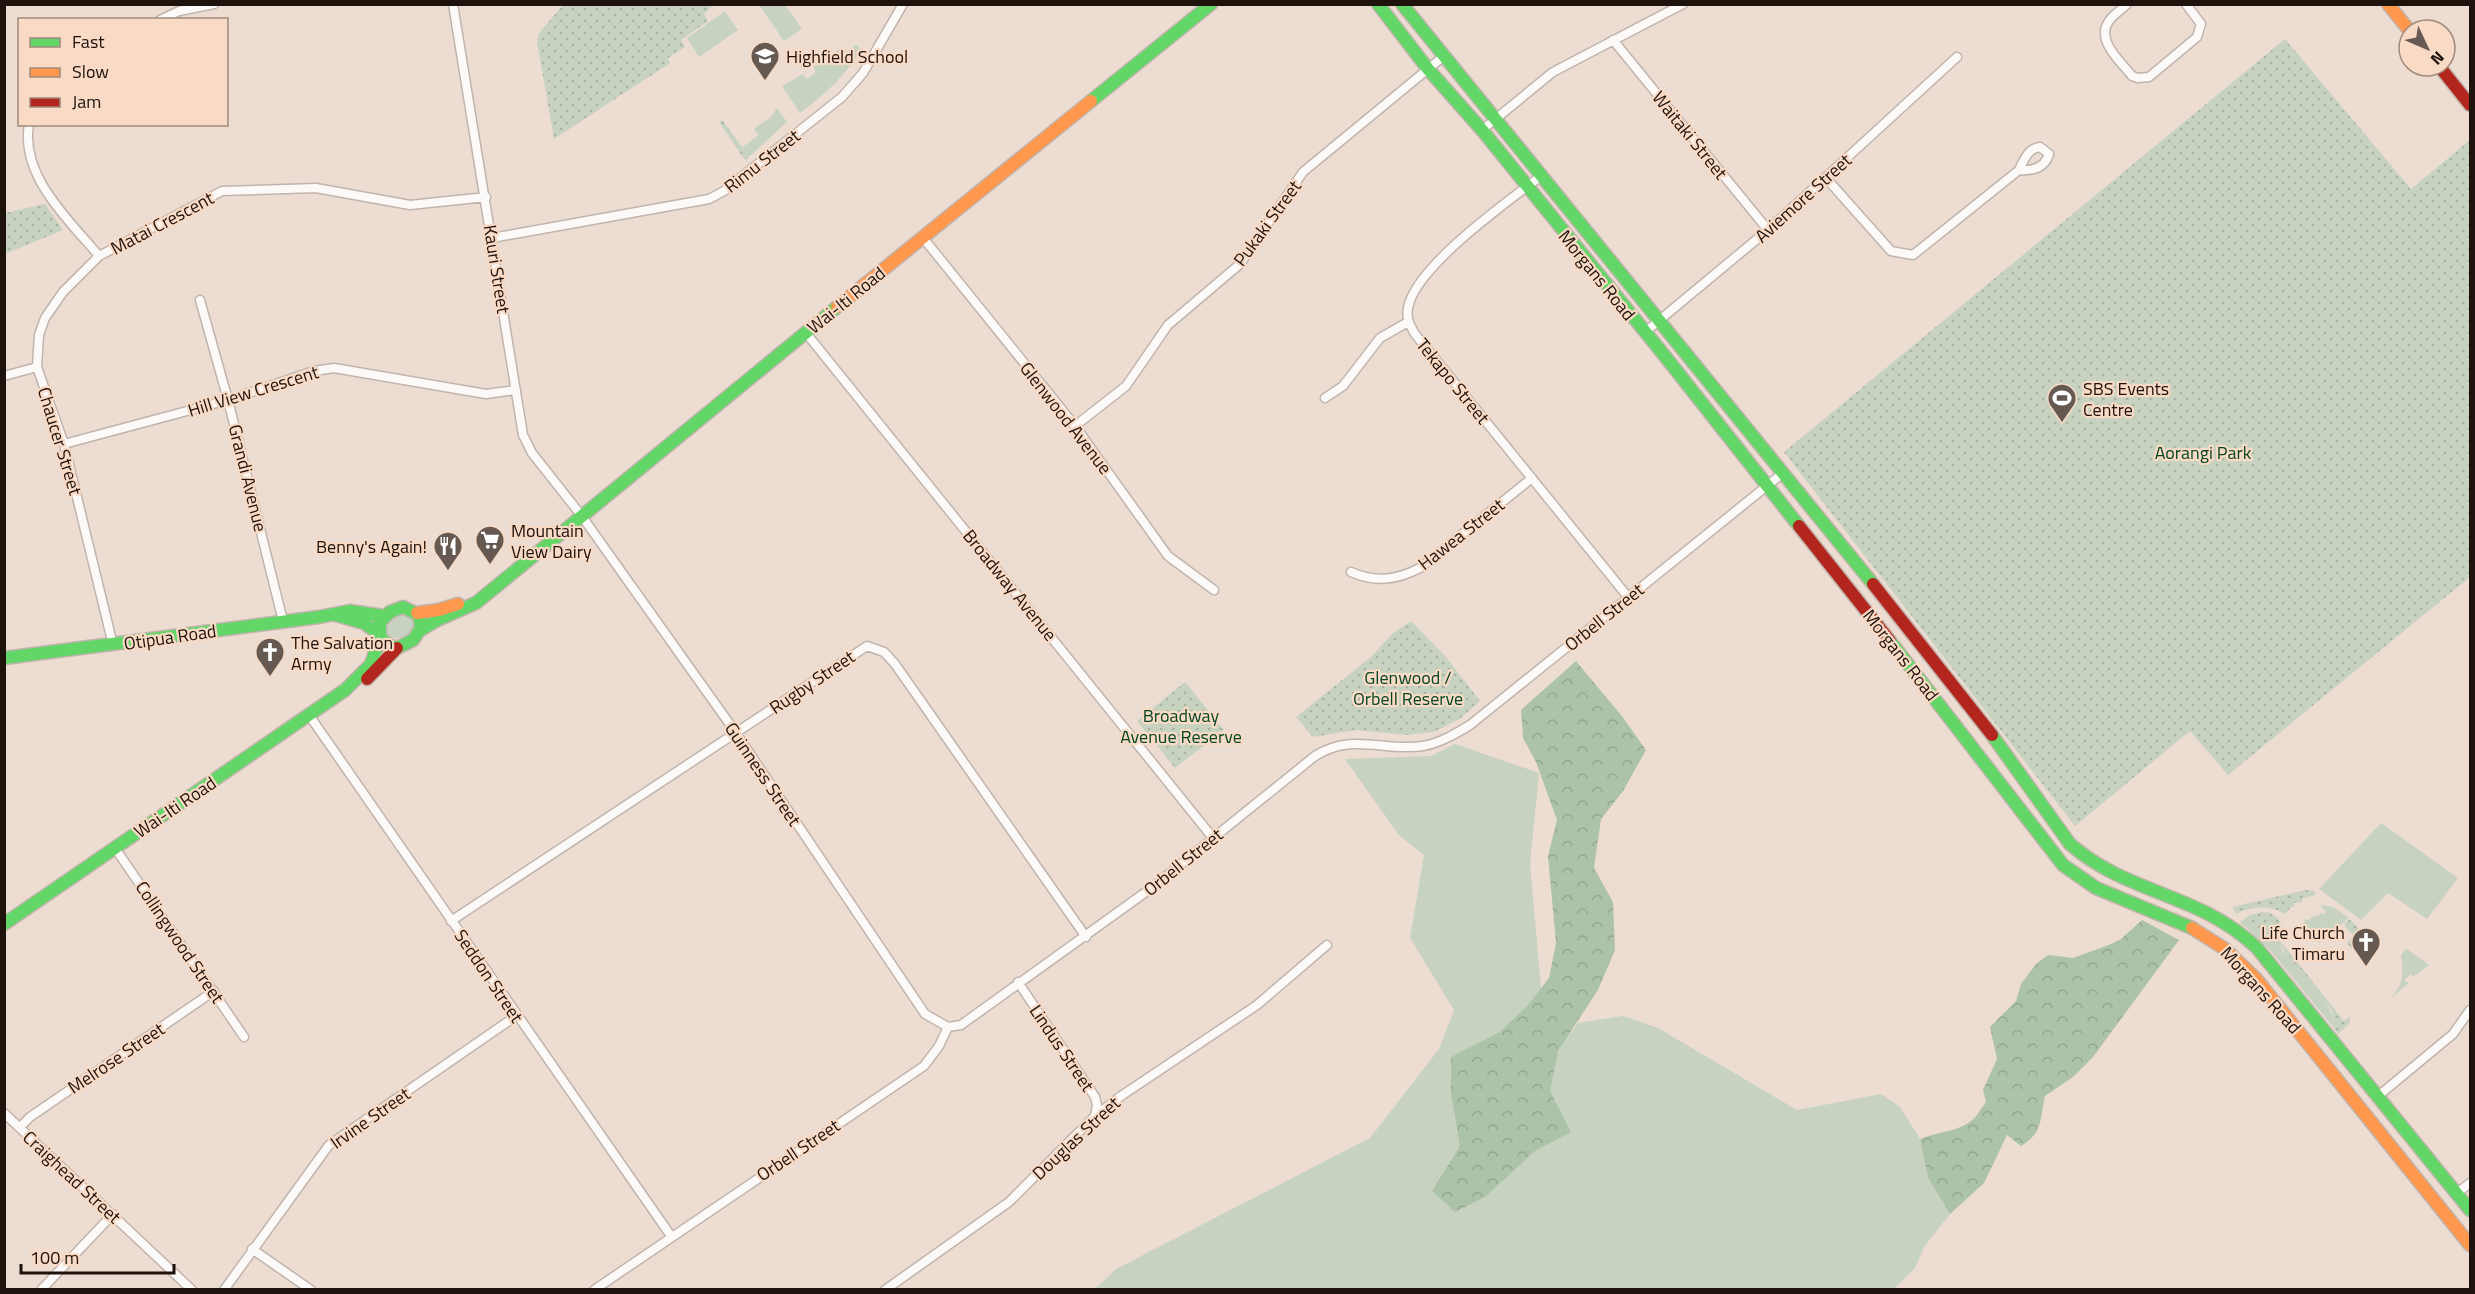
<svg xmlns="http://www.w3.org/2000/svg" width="2475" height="1294" font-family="'Titillium Web',sans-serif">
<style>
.grass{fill:#c7d3c0}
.forest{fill:url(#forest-crowns)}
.park{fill:url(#park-dots)}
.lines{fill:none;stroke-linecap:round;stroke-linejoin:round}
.street-casing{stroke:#c1b4ac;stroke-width:11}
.fast-casing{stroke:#c1b4ac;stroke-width:15}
.slow-casing{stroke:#c1b4ac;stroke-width:15}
.jam-casing{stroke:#c1b4ac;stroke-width:15}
.street{stroke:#fcfaf8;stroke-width:8}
.fast{stroke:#63d668;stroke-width:12}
.slow{stroke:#ff974d;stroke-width:12}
.jam{stroke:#b3261e;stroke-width:12}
.labels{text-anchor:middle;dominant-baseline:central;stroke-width:4.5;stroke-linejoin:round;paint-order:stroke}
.poi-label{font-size:18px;fill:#1d130c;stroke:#f8dac5;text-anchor:start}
.street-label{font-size:18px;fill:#1d130c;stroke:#f8dac5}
.park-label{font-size:18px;fill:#034624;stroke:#f8dac5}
</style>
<defs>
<pattern id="forest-crowns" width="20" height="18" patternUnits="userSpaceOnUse" patternTransform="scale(1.5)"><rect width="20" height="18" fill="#acc2a9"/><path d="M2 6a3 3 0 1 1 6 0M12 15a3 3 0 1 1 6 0" fill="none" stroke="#94a690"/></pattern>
<pattern id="park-dots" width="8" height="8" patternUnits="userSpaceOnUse" patternTransform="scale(1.5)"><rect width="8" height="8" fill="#c7d3c0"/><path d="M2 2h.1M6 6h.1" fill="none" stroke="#aab4a4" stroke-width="1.8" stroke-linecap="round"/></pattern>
</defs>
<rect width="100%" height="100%" fill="#ecdcd1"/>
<path class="grass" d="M759 5H785L802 29 784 41Z
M725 11 738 30 699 57 687 38Z
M856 45 861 49C845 77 825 94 800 113L782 86 803 74 807 79 816 72 813 67 843 47 846 52Z
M777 108 787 122 748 158 741 148 759 135 754 129 771 117Z
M402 614 412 617 415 623 414 631 403 638H391L386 631C385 622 393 617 402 614Z
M1455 744 1539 773 1530 864 1543 1010 1566 1039 1578 1023 1623 1016 1658 1028 1797 1110 1881 1094 1900 1107 1920 1139 1928 1178 1950 1214 1924 1247 1915 1268 1894 1289 1094 1290 1116 1269 1370 1138 1439 1049 1454 1010 1410 938 1424 855 1399 835 1345 759 1431 756Z
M2381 823 2458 878 2427 919 2388 893 2361 920 2319 889Z
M2323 905 2333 907 2349 918 2319 943 2302 923H2304L2305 919 2309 920 2315 915 2319 916 2320 913 2325 914 2326 911 2321 907Z
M2250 915 2248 921 2259 927 2267 928 2281 943 2282 951 2293 959 2297 969H2302C2312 991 2334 1002 2334 1028L2270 950 2240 922Z
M2406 948 2429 965 2413 977 2411 974 2404 980 2409 983 2390 999C2403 985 2404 974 2401 956Z"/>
<path class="forest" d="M1576 661 1621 715 1646 750 1623 791 1601 819 1594 868 1613 902 1615 950 1598 990 1558 1051 1550 1091 1571 1132 1535 1151 1485 1197 1455 1212 1432 1191 1460 1146 1451 1093V1057L1500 1032 1528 1005 1549 978 1556 943 1548 856 1557 820 1536 762 1523 738 1521 710Z
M2142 920 2179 940 2093 1057 2073 1077 2045 1096C2040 1119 2043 1133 2021 1146L2007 1135 1984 1183 1950 1214 1928 1178 1920 1139C1936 1132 1957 1132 1971 1121 1977 1117 1981 1108 1986 1102L1983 1090 1997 1059 1990 1027 2016 1001 2021 984 2036 964 2048 955 2073 958 2109 945 2121 939Z"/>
<path class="park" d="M563 5V4L713 5 704 14 708 21 681 40 685 47 668 58 670 63 554 139 537 41 539 33Z
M2285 39 2411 189 2470 140V577L2228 775 2190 731 2075 826 1784 452Z
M722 120 742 147 741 148 748 158 745 160 719 122Z
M45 204 63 230 5 254V213Z
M1411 621 1446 657 1480 701 1461 718 1434 732 1406 735 1356 730 1313 737 1296 717 1371 657 1392 634Z
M1185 682 1224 730 1175 768 1137 721Z
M2305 890 2315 891V895L2303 898 2302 902 2294 903V907H2291L2285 914C2269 904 2252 906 2236 914L2233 907Z
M2262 912C2272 912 2278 916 2282 926L2277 937 2344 1021 2350 1017 2349 1024 2338 1034 2334 1028 2332 1010 2303 974 2302 969H2297C2292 956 2283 954 2280 941L2270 939 2267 928 2251 927 2248 921 2250 915Z
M2350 919 2367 938 2368 947 2353 950 2347 943 2354 936 2350 931 2349 932 2344 924Z"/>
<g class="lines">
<g class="street-casing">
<path id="street" d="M453 4 523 435 532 453 581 515 736 733 925 1014 948 1027
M2127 4C2121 10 2113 15 2109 21 2095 40 2121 62 2132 76L2138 78 2149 77 2197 37 2201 24 2186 4
M160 20 179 11 214 4
M1613 40 1768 230
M29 124C20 176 69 220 99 256
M1482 130 1553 72 1683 4
M1541 176C1507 202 1415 267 1408 308 1406 319 1410 325 1415 334L1628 597
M1826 178 1891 251 1913 255 2019 170C2024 160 2028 148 2040 147L2049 154C2045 168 2032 171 2019 170
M492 238 709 199 724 191 842 97 863 73 903 4
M924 239 1075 426 1168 556 1214 590
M200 300 228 400 283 621
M806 333 1213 838
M1644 333 1768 230 1957 57
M4 376 37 367
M1325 398 1343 386 1380 338 1408 322
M1075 426 1126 386 1168 325 1240 264 1303 172 1445 55
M64 444 228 400 314 371 334 368 486 394 516 390
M1351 572C1376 583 1396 580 1420 568L1532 478
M113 645 64 444 37 367 39 335 45 318 63 292 99 256 222 191 316 188 410 205 486 197
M309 715 671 1236
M115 848 244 1037
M451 921 867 646 884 652 895 664 1086 937
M1018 982 1095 1097 1097 1105 1095 1116
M2377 1097 2453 1034 2470 1010
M4 1113 192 1290
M20 1127 30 1117 214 991
M2457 1193 2470 1183
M252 1249 311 1290
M41 1290 113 1214
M224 1290 329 1145 516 1016
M594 1290 924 1066 939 1046 948 1027 961 1025 1150 889 1315 756C1353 732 1384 752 1423 746 1440 743 1455 734 1470 725L1783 473
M885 1290 1009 1202 1095 1116 1121 1096 1257 1005 1327 945"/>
</g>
<g class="fast-casing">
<path id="fast" d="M1378 4 1428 69 1482 130 1668 360 1799 526
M1402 4 1873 584
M1091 101 1211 4
M403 607 419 615 421 628 413 640 397 648 389 645 380 637V622L390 612Z
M336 615 364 623 379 634
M422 629 437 620 476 603 837 307
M1890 641 2063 865 2096 888 2192 928
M4 658 319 617 350 611 384 616
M1992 735 2070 844C2128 895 2200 893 2257 948L2470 1210
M4 924 345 690 371 664 380 637"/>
</g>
<g class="slow-casing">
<path id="slow" d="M2388 4 2409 30
M837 307 1091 101
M417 613 439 610 458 604
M2192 928 2225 949 2257 980 2470 1245"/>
</g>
<g class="jam-casing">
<path id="jam" d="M2439 66 2470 105
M1799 526 1890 641
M1873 584 1992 735
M367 679 397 648"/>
</g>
<use href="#street" class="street"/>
<use href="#fast" class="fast"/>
<use href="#slow" class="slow"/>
<use href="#jam" class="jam"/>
</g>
<defs>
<g id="school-pin" transform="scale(1.5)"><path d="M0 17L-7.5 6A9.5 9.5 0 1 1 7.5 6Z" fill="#655951" stroke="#f8dac5"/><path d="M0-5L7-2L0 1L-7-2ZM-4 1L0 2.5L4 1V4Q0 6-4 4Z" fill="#fff"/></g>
<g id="stadium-pin" transform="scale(1.5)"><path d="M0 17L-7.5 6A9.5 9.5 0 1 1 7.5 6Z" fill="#655951" stroke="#f8dac5"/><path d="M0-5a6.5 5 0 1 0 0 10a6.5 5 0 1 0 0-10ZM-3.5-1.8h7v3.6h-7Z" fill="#fff"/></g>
<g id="supermarket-pin" transform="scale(1.5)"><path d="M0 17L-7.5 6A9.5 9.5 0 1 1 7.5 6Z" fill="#655951" stroke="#f8dac5"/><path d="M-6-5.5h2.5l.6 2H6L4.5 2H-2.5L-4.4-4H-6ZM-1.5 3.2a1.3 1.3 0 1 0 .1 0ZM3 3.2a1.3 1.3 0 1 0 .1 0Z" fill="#fff"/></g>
<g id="restaurant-pin" transform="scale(1.5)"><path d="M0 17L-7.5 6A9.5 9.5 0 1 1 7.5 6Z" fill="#655951" stroke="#f8dac5"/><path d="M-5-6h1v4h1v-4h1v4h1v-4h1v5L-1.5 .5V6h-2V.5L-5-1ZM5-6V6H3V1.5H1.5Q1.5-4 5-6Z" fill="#fff"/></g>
<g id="church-pin" transform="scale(1.5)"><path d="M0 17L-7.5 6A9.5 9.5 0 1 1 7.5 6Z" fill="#655951" stroke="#f8dac5"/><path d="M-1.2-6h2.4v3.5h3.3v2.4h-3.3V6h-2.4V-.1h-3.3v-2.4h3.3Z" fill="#fff"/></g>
</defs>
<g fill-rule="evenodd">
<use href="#school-pin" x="765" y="56"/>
<use href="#stadium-pin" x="2062" y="398"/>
<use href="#supermarket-pin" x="490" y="540"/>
<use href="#restaurant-pin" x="448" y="546"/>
<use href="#church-pin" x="270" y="652"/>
<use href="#church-pin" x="2366" y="942"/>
</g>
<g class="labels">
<g class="poi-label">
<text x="786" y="56">Highfield School</text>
<text x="2083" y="388">SBS Events<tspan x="2083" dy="21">Centre</tspan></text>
<text x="511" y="530">Mountain<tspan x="511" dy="21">View Dairy</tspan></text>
<text x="427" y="546" text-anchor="end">Benny's Again!</text>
<text x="291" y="642">The Salvation<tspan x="291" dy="21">Army</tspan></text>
<text x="2345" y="932" text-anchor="end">Life Church<tspan x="2345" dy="21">Timaru</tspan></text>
</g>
<g class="street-label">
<text transform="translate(1690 135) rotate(51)">Waitaki Street</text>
<text transform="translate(762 161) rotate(-38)">Rimu Street</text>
<text transform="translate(1803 198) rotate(-42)">Aviemore Street</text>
<text transform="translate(162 223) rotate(-28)">Matai Crescent</text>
<text transform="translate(1267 223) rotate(-54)">Pukaki Street</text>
<text transform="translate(497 269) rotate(81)">Kauri Street</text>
<text transform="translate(1597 275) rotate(51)">Morgans Road</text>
<text transform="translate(846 300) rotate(-39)">Wai-Iti Road</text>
<text transform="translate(1453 381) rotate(51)">Tekapo Street</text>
<text transform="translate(253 391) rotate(-17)">Hill View Crescent</text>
<text transform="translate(1066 418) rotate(52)">Glenwood Avenue</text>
<text transform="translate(60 441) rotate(73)">Chaucer Street</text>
<text transform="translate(248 478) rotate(76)">Grandi Avenue</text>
<text transform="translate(1461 534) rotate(-38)">Hawea Street</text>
<text transform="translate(1010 585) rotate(51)">Broadway Avenue</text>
<text transform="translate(1604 617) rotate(-39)">Orbell Street</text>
<text transform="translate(170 637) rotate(-8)">Otipua Road</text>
<text transform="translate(1901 655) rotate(52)">Morgans Road</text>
<text transform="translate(812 682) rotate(-34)">Rugby Street</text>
<text transform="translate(763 774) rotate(56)">Guinness Street</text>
<text transform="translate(175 807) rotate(-34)">Wai-Iti Road</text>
<text transform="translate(1183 862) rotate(-39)">Orbell Street</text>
<text transform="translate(180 942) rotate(56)">Collingwood Street</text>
<text transform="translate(489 976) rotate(56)">Seddon Street</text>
<text transform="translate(2261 990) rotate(48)">Morgans Road</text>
<text transform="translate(1062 1048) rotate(56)">Lindus Street</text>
<text transform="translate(116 1058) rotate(-34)">Melrose Street</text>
<text transform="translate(370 1118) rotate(-35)">Irvine Street</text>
<text transform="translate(1076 1138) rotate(-43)">Douglas Street</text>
<text transform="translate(798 1150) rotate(-34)">Orbell Street</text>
<text transform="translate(72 1177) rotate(43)">Craighead Street</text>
</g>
<g class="park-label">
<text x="2203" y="452">Aorangi Park</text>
<text x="1408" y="677">Glenwood /<tspan x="1408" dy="21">Orbell Reserve</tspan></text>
<text x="1181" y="715">Broadway<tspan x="1181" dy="21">Avenue Reserve</tspan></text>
</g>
</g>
<rect width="2475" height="1294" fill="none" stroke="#1d130c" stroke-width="12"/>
<rect x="18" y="18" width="210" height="108" fill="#f8dac5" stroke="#a08a7b" stroke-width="1.5"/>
<rect x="30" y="38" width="30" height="9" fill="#63d668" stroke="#a08a7b" stroke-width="1.5"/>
<text x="72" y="48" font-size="18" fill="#1d130c">Fast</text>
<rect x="30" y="68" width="30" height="9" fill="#ff974d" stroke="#a08a7b" stroke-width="1.5"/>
<text x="72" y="78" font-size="18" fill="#1d130c">Slow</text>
<rect x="30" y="98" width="30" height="9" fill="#b3261e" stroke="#a08a7b" stroke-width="1.5"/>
<text x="72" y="108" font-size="18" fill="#1d130c">Jam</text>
<g transform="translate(2427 48) rotate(134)"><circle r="28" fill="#f8dac5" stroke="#a08a7b" stroke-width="1.5"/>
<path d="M0-4.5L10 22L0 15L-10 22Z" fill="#655951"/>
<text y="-9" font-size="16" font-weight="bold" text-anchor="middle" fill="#1d130c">N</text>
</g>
<path d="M21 1264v9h153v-9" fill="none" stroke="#1d130c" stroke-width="3"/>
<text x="30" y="1264" font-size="18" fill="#1d130c" stroke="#f8dac5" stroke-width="4.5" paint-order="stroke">100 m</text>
</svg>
